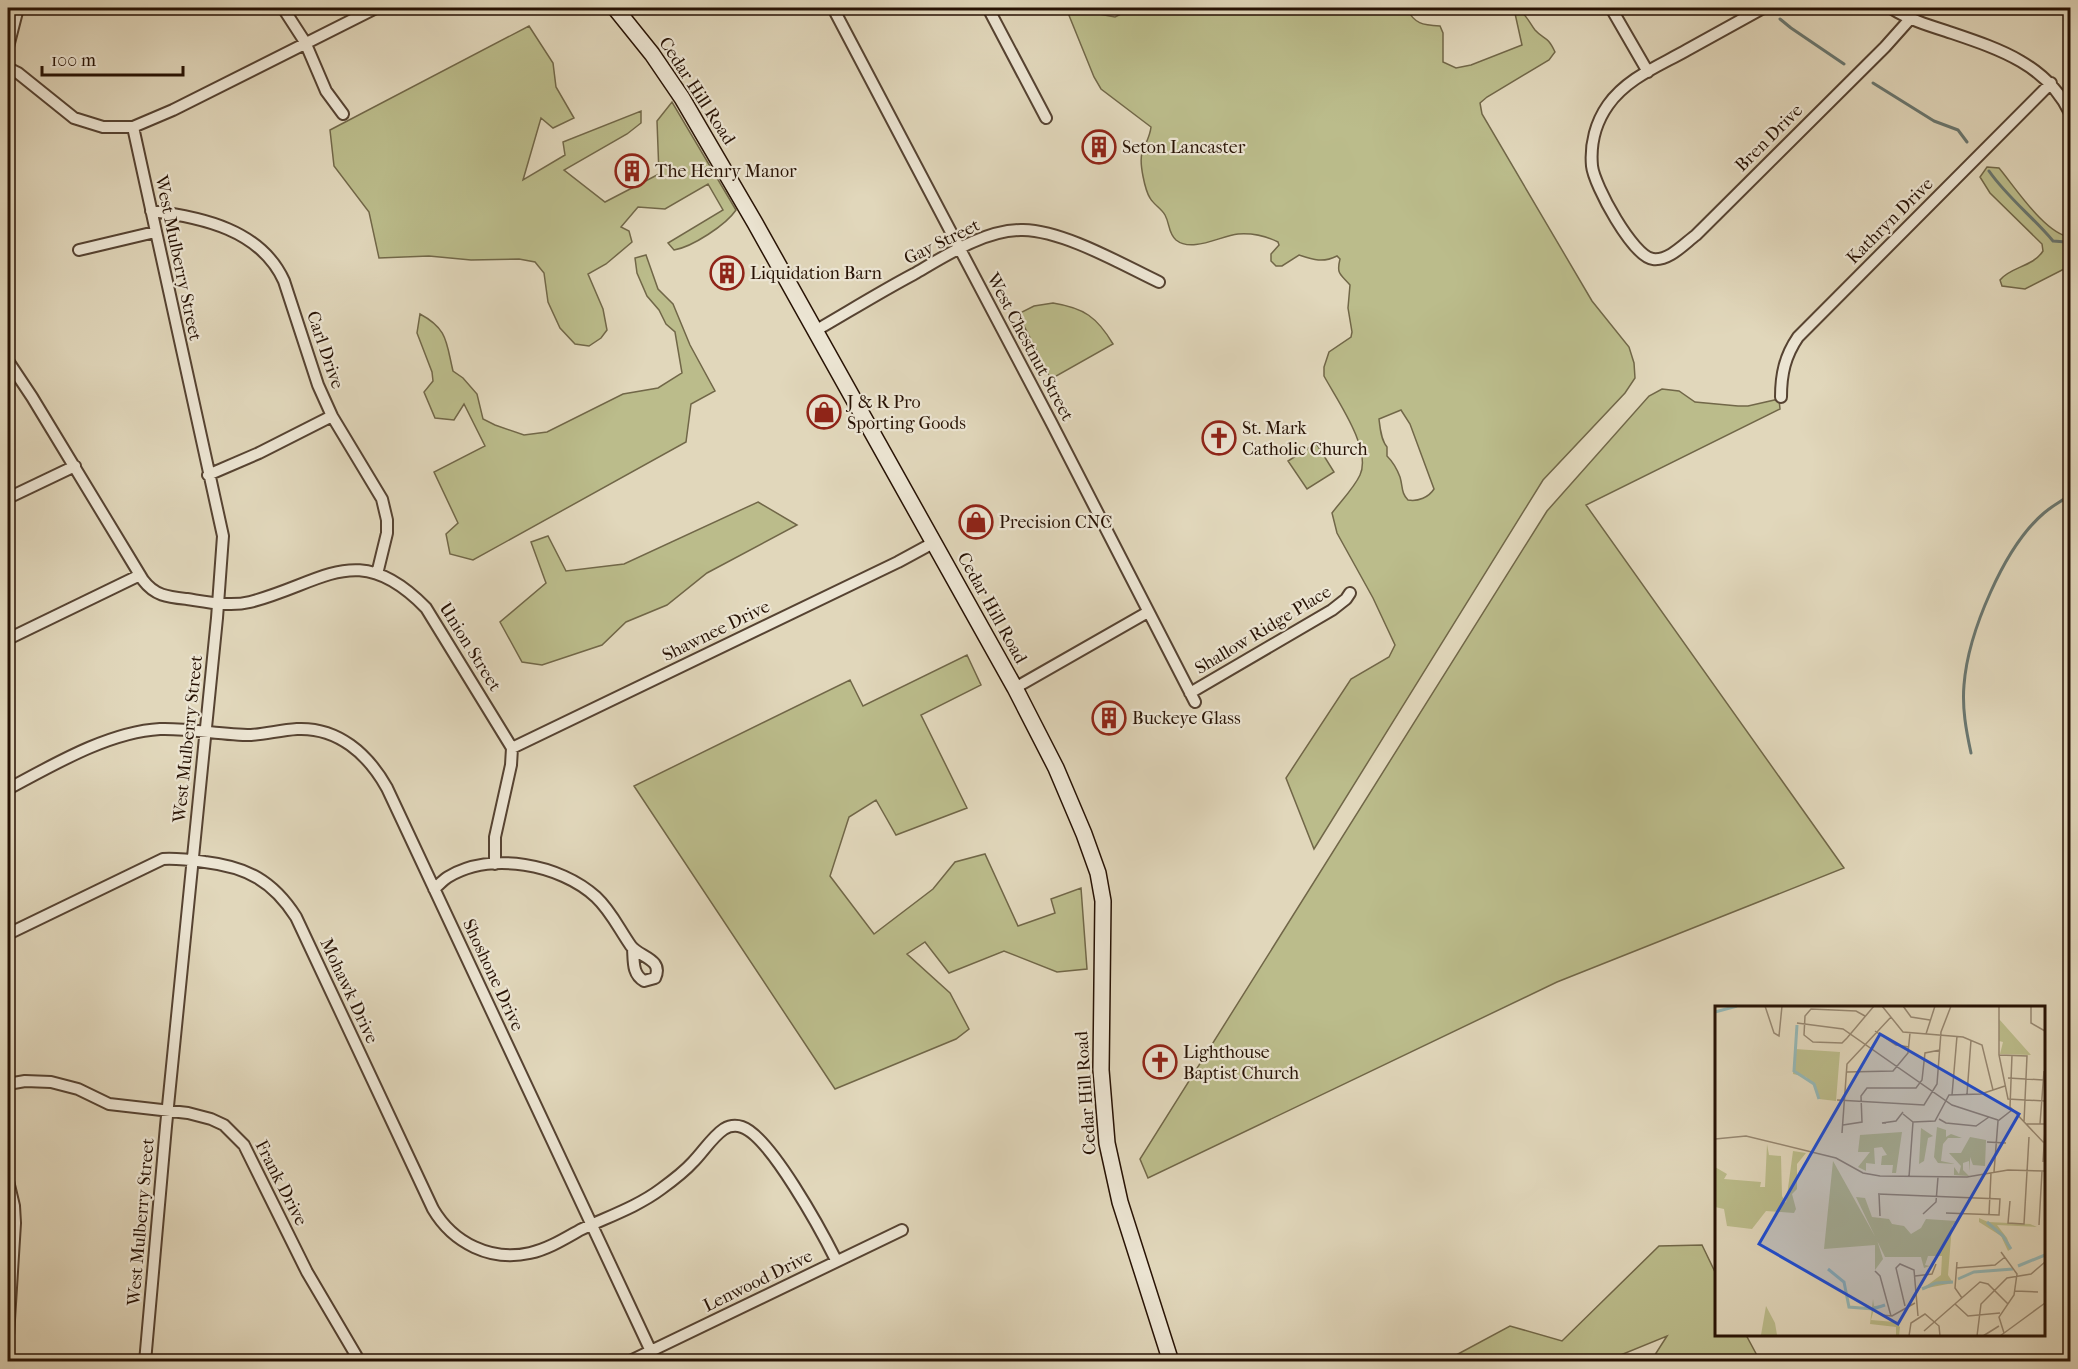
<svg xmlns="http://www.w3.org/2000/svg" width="2078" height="1369" font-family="'IM FELL French Canon',serif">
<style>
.green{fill:#bbbc8b;stroke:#716748;stroke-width:1.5;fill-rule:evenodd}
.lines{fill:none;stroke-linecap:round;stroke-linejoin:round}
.stream{stroke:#69766f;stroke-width:3}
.street-casing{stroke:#564332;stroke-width:14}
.secondary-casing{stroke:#271204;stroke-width:18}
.street{stroke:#ece5d3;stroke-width:10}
.secondary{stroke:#ece5d3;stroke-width:15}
.labels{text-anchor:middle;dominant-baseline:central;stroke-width:4.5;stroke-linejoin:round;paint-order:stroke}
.street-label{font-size:18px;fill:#271204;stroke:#ece5d3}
.poi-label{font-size:18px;fill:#271204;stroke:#ece5d3;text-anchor:start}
.inset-river{fill:none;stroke:#95b8b7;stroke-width:3}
.inset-road{fill:none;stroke:#978872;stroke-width:1.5}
.view{fill:#1d4ed8;fill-opacity:0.15;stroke:#1d4ed8;stroke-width:3}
.inset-edge{fill:none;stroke:#271204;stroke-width:3}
</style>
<rect width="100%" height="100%" fill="#e1d7bb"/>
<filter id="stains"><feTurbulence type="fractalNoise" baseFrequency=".00333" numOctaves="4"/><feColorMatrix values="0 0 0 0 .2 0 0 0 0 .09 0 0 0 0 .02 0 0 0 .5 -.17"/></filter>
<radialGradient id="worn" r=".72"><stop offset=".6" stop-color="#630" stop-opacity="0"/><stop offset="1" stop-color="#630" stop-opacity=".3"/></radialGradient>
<path class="green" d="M1066 8 1115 17 1134 8H1406C1415 24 1422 25 1440 26L1443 33V62L1456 68 1471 65 1522 45 1514 9C1526 12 1528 21 1535 30 1544 40 1547 35 1555 52L1549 60 1487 97 1480 103 1482 114 1592 301 1629 347 1634 363 1635 378 1625 393 1543 480 1314 849 1286 778 1351 679 1389 657 1395 645 1373 598 1337 533 1332 513C1341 501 1354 488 1360 475 1372 449 1337 400 1324 376V367L1329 352 1351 337 1352 332 1348 308 1350 285C1341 274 1336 275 1340 259L1337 256C1323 263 1314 260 1299 255L1282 266H1276L1271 261V254L1279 245 1278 242C1266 236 1252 233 1238 234 1220 236 1192 253 1176 240 1168 233 1170 224 1165 215 1161 208 1154 205 1150 198 1145 190 1139 163 1142 153 1145 144 1150 137 1151 127L1101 89 1094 77ZM1401 410 1410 424 1434 489C1429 497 1418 502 1408 500 1401 493 1403 487 1400 477 1397 469 1393 462 1387 456V447C1381 440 1380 428 1379 419Z
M529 26 553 63 556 87 574 118 553 128 541 118 523 180 565 155 563 142 641 111V123L627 134 564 170 605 202 659 174 657 121 672 102 736 210C726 225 692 247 674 250L668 243 723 210 708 184 665 209 638 207 621 227 629 231 632 242 606 264 588 274 603 309 607 330 601 338 589 346 575 344 560 328 548 302 544 273 535 262 519 259 471 260 429 256 379 258 369 212 334 166 330 130Z
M1987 167 1999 168C2015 187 2045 234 2070 237V266L2025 289 2002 286 2000 280C2010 267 2033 267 2043 251L2042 244 1990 193 1980 177Z
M646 255 658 289 673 304 690 345 715 391 691 404 686 442 473 560 450 554 446 534 458 523 434 472 485 446 464 404 454 420 435 418 424 392 433 381 432 372 417 333 420 314C448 329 446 342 453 371L463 378 477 394 483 419 495 425 524 435 547 432 623 394 658 388 682 373 675 332 666 324 659 310 647 296 637 273 635 258Z
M1053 303C1084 308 1097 317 1113 344L1051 379 1018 314 1034 306Z
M1662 389 1679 391 1695 402 1738 406H1748L1779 399 1780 409 1586 505 1844 868 1557 982 1148 1178 1140 1159 1547 511 1649 396Z
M1316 443 1334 472 1307 489 1288 461Z
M758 502 797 525 707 573 667 605 626 622 602 645 542 665 522 662 500 622 546 583 531 542 548 536 566 571 624 564Z
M967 655 981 685 921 715 967 808 896 835 876 800 849 817 830 876 874 934 933 889 955 862 985 854 1018 926 1055 913 1051 899 1081 888 1087 969 1057 972 1004 951 949 973 925 942 907 954 950 993 969 1029 956 1039 835 1089 634 786 850 680 863 706Z
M1702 1245 1716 1274V1334L1746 1335 1760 1361H1651L1667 1336 1606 1361H1445L1510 1326 1562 1341 1659 1246Z"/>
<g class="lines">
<path class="stream" d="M1780 19 1791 28 1844 64
M1873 83 1934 121 1958 130 1967 142
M1989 171C2007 197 2033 217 2053 241L2066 242 2070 245
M1971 753C1966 730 1962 708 1964 685 1968 633 2004 547 2044 513 2052 506 2062 501 2070 495"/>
<g class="street-casing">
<path id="street" d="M283 8 305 42 326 91 343 114
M833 8 1051 422 1195 702
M988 8 1046 118
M1611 8 1648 72
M1763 8C1738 22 1712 36 1687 50 1659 66 1627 78 1608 105 1596 122 1590 144 1592 166 1594 185 1633 257 1653 259 1669 261 1684 244 1696 235L1885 47 1910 19
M1891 8C1908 19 1927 25 1946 31 1996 48 2046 63 2070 113
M8 47 18 8
M8 68 18 73 74 118 103 127H133L173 110 376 8
M133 127 223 536 217 618 166 1126 145 1362
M151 211C202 217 261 230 284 281L318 385 332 416 382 499 387 520V533L377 574
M79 250 155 232
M815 331C848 312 880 292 914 274 945 256 986 229 1023 230 1065 231 1121 264 1159 282
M8 361 32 397 143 580C155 596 168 597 187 599 207 602 230 607 250 602 324 583 358 538 426 608L512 748 511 765 495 837V864
M1781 397C1781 374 1785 356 1798 337L2051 83
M208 475 259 453 332 416
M8 498 75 466
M8 639 140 575
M1015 688 1148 612
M1190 693 1332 610 1346 599 1350 593
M512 748 898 562 933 543
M8 789C53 765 108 732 160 729 190 728 221 735 251 735 266 734 281 730 297 729 338 727 368 754 387 788L656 1362
M434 889C439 885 443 880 448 877 491 851 560 864 596 897 611 911 619 929 631 946 639 957 664 959 655 978L644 981C632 974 634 961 633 949
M8 934 163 859C177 858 191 860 205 862 247 867 273 881 296 917L433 1209C453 1243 491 1262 530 1253 548 1249 564 1239 580 1230 607 1217 637 1207 661 1189 672 1181 684 1172 693 1162 703 1152 712 1137 724 1129 729 1126 736 1125 742 1127 770 1136 822 1232 836 1260
M8 1084 25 1081 51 1082 78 1089 109 1104 188 1113 211 1119 224 1125 244 1145 307 1272 360 1362
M8 1181 14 1206 15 1223 8 1336
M628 1362 902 1230"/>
</g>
<g class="secondary-casing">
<path id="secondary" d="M615 8 652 54 682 98 755 223 1015 688 1056 768 1084 834 1098 873 1103 901 1101 1070 1107 1143 1120 1202 1171 1362"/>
</g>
<use href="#street" class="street"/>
<use href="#secondary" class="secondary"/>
</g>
<defs>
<g id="building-ring" transform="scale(1.725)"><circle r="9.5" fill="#ece5d3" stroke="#8f2418" stroke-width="1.5"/><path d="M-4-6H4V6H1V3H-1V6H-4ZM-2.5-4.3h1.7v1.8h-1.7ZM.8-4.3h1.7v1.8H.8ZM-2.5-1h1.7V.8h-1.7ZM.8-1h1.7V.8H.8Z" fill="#8f2418"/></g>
<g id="shop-ring" transform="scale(1.725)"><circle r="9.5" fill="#ece5d3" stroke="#8f2418" stroke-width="1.5"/><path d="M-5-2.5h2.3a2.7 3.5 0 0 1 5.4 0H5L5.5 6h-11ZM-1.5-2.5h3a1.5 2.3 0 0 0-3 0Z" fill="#8f2418"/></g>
<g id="church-ring" transform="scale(1.725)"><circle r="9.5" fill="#ece5d3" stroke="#8f2418" stroke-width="1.5"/><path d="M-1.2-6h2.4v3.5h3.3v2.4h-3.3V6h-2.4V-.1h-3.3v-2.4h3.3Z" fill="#8f2418"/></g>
</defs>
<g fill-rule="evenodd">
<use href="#building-ring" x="1099" y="147"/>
<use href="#building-ring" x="632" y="171"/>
<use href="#building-ring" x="727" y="273"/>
<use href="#shop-ring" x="824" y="412"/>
<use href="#church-ring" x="1219" y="438"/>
<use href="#shop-ring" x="976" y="522"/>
<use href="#building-ring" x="1109" y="718"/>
<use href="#church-ring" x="1160" y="1062"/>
</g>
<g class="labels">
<g class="street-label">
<text transform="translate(697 91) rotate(57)">Cedar Hill Road</text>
<text transform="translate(1769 138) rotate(-45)">Bren Drive</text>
<text transform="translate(1890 221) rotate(-45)">Kathryn Drive</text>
<text transform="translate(942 242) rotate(-26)">Gay Street</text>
<text transform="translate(178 258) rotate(78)">West Mulberry Street</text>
<text transform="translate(1030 347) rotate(62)">West Chestnut Street</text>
<text transform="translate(325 350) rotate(71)">Carl Drive</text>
<text transform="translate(992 608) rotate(61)">Cedar Hill Road</text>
<text transform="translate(1263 630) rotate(-31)">Shallow Ridge Place</text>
<text transform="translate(716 631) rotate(-26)">Shawnee Drive</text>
<text transform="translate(470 647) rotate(58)">Union Street</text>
<text transform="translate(188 739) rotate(-84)">West Mulberry Street</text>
<text transform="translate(493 975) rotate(65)">Shoshone Drive</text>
<text transform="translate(349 991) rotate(65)">Mohawk Drive</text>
<text transform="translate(1086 1093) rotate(-94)">Cedar Hill Road</text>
<text transform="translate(281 1183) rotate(63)">Frank Drive</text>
<text transform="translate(141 1222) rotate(-85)">West Mulberry Street</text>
<text transform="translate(758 1281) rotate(-26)">Lenwood Drive</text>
</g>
<g class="poi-label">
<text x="1122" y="147">Seton Lancaster</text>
<text x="655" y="171">The Henry Manor</text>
<text x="750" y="273">Liquidation Barn</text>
<text x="847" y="402">J &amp; R Pro<tspan x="847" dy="21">Sporting Goods</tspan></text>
<text x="1242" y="428">St. Mark<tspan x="1242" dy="21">Catholic Church</tspan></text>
<text x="999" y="522">Precision CNC</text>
<text x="1132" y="718">Buckeye Glass</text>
<text x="1183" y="1052">Lighthouse<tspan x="1183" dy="21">Baptist Church</tspan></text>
</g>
</g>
<g transform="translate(1715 1006)">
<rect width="330" height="330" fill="#e1d7bb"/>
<path d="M284 13 316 49 285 48 288 36 284 35ZM80 43 125 46 121 95 104 93 99 79 91 71 78 68ZM222 121 231 124V131L236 128 247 132H233L228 138 226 155 240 158 223 157 219 151ZM206 122 218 130 213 132 209 155 204 158ZM187 126 181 167H177L178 159H166L167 150 172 149 167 141 159 142 160 158 151 157V165L143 161 155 146H143L145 129ZM255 131 271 134 270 160 258 159 255 151V166L254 155 248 157V164L254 170 239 169V161L244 168 246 160 234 147H246ZM52 138 54 149 66 150 67 190 71 197 78 145 91 147 82 158V183L77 188 81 203 79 207 51 205 37 223 12 220 9 203 0 201V161L12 168 9 173 46 176 45 181H50ZM118 155 162 234 168 253 160 264V239L109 243ZM141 191 150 192 157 211 174 213 177 218 189 220 196 228 206 222 211 213 241 215 237 220 233 269 238 277 207 283 226 269 227 250H213L210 259 215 260 209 262 206 251H170ZM264 212 273 216 315 218 322 221 282 219 292 232 296 243 293 245 286 230 264 216ZM158 293 159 300 171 299 159 303 156 314 180 316 185 321 184 330H181V321L155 318ZM51 300 60 317 62 329H46Z" fill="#bbbc8b"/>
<path class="inset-river" d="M0 6 22 0M82 19 79 65 99 78 104 93M272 216 288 230 296 243M303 260 330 249M113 263 129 276 134 301 158 303 170 299M243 273 259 266 298 263M207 283 221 277 238 276"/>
<path class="inset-road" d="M50 0 59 27 64 30 67 0M167 0 188 26 248 31 267 39 278 84M188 0 196 11 215 14M284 0V49L293 93 330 95M316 0V17L330 25M150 10 141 5 96 3 90 10 89 29 98 36 127 37 132 32 159 0M82 17 128 23 237 99 283 114M160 25 181 39 194 41M211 28 220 0M284 49 312 50 309 116M297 49 295 101 330 138M132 66 178 65 193 47 195 27M293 72 328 74M252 88 256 34M237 89 242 30M122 94 209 99 222 78 226 26 236 0M188 108 198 116 220 115 234 89 266 88 290 80M224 113 231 117 261 120 274 111M171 117H167L181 115 188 106M311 118H330M325 118 329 65M128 119 147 116 146 90 152 82H201L207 74 210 47 225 44M127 127 132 58 176 11M0 133 31 130 121 152 148 167 165 170 252 171 293 164 330 165M272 136 291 137M328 156 330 124M279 166 283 115 297 104M194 171 198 116M163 188 285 193 284 209 231 207M164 188 165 210M295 195 293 217 309 218 314 131M208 208 221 196 223 171M274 208 276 167M324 219 327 165M286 246 302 268 299 289 284 311 289 327M242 256 240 282 247 292M241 262 280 259 290 251M160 265 165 270 176 310M200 270 217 268 221 258M300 285 323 286M240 298 253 310 285 307M190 300 181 262 185 258 199 264 203 310M166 309 177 310 200 297M209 325 265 276 273 278 293 298M194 330 196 317 210 308 224 320 225 330M262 330 266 298 292 272 316 268 330 256M268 330 284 320M285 330 330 297"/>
<path class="view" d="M165 28 304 108 183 318 44 238Z"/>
<rect width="330" height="330" class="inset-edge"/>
</g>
<rect width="2078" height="1369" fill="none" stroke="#e1d7bb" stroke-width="30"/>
<rect x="9" y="9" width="2060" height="1351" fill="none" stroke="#271204" stroke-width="3"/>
<rect x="15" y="15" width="2048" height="1339" fill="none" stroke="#271204" stroke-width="1.5"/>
<path d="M42 66v9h141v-9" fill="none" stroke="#271204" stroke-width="3"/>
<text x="51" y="66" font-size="18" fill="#271204" stroke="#ece5d3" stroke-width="4.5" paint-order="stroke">100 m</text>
<rect width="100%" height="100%" filter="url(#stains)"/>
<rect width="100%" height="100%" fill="url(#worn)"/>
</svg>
